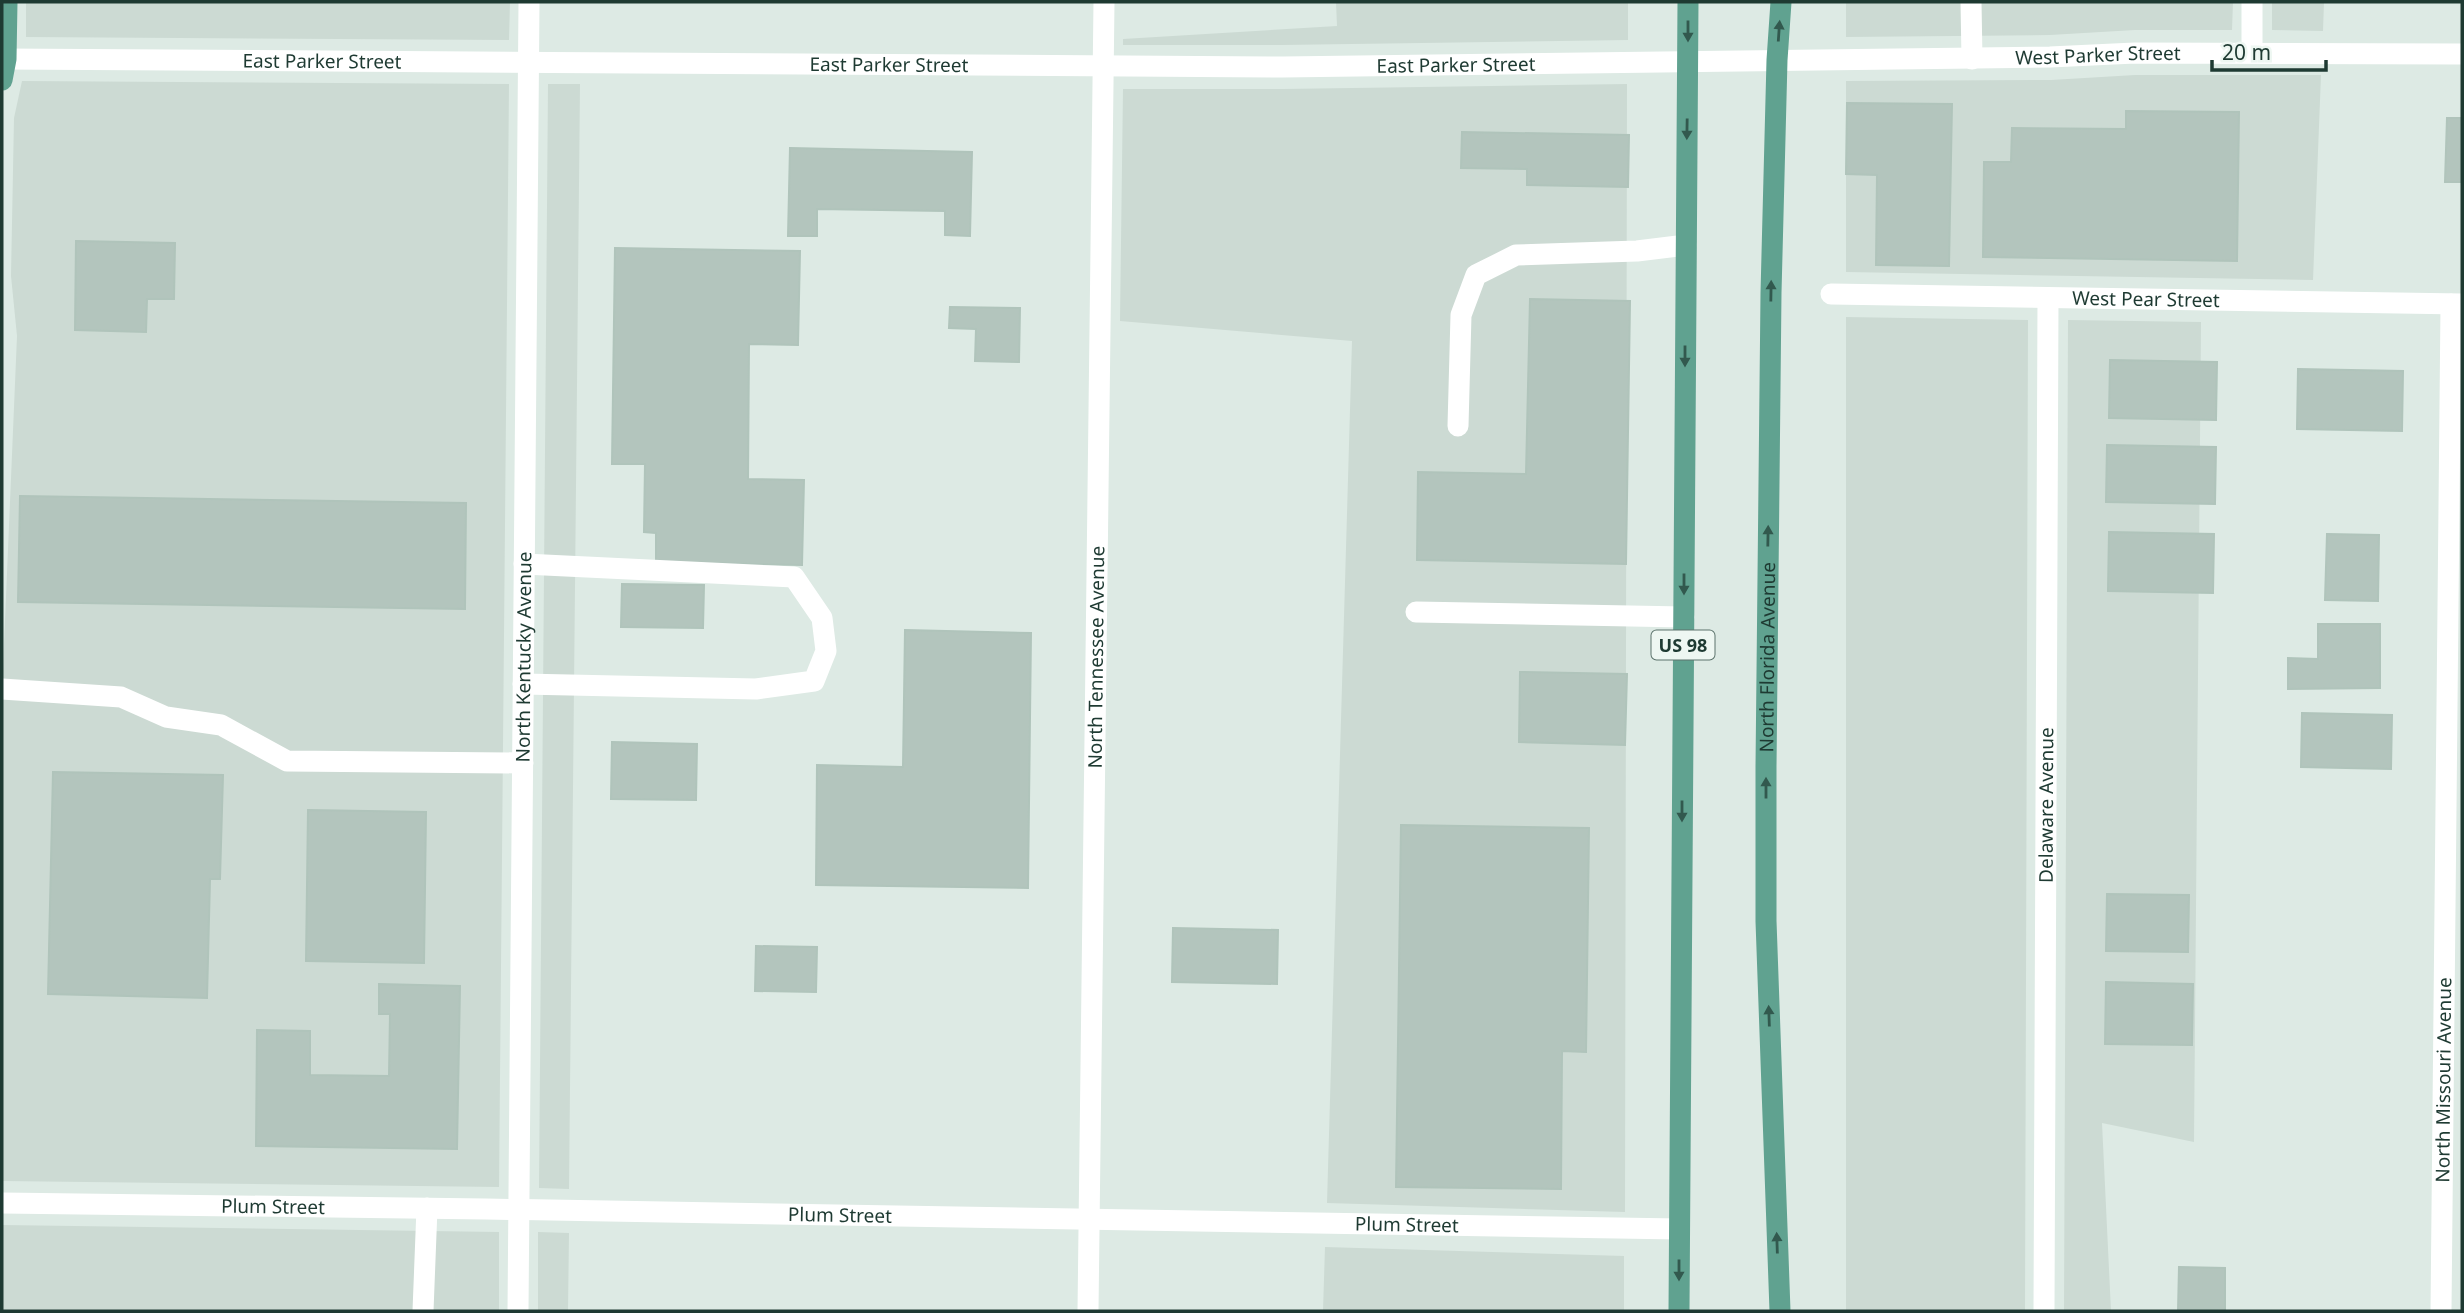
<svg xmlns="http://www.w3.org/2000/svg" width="2464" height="1313" font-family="'Noto Sans',sans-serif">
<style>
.built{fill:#ccdad3}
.building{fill:#b3c5bd;stroke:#b0c4bb;stroke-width:2}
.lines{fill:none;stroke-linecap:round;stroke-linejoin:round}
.minor{stroke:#fff;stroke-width:21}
.major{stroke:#60a290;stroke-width:21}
.oneway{fill:#32594e}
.labels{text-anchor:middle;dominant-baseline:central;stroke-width:5;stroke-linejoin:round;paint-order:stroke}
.shield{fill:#eef7f2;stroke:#5c736c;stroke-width:2}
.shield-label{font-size:18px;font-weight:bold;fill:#1e3a32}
.street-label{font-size:19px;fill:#1e3a32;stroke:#eef7f2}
</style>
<rect width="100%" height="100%" fill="#ddeae4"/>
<path class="built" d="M26 2H510L509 40 26 37Z
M1336 2H1628V40L1282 45H1123V39L1337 26Z
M1846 2H2233L2232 30H2135L2050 35 1846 37Z
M2272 2H2324L2323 31 2272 30Z
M2135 75H2321L2313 280 1846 272V81L2051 80Z
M22 81 509 84 499 1187 2 1181V692L17 336 11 276 14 118Z
M548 84H580L569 1189 539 1188Z
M1627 84 1625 1212 1327 1203 1352 341 1120 321 1123 89H1283Z
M1846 317 2028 320 2025 1311H1846Z
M2068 320 2201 322 2194 1142 2102 1123 2111 1311H2064Z
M2 1225 499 1232V1311H2Z
M538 1232 569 1233 568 1311H538Z
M1325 1247 1624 1256V1311H1323Z"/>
<path class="building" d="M1847 103 1952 104 1949 266 1876 265 1877 175 1846 174Z
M2126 111 2239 112 2237 261 1983 257 1984 162H2011L2012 128 2126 129Z
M2447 118H2462V182H2445Z
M1462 132 1629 135 1628 187 1527 185V169L1461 168Z
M790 148 972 152 970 236 945 235V211L817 209V236H788Z
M76 241 175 243 174 299H147L146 332 75 330Z
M615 248 800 251 798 345 749 344 748 479 804 480 802 565 656 562V533L644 532 645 464H612Z
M1530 299 1630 301 1626 564 1417 560 1418 472 1526 474Z
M950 307 1020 308 1019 362 975 361 976 329 949 328Z
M2110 360 2217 362 2216 420 2109 418Z
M2298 369 2403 371 2402 431 2297 429Z
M2107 445 2216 447 2215 504 2106 502Z
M20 496 466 503 465 609 18 602Z
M2109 532 2214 534 2213 593 2108 591Z
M2327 534 2379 535 2378 601 2325 600Z
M622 584 704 585 703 628 621 627Z
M2318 624H2380V688L2288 689V658L2318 659Z
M905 630 1031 633 1028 888 816 885 817 765 903 767Z
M1520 672 1627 674 1625 745 1519 742Z
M2302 713 2392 715 2391 769 2301 767Z
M612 742 697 744 696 800 611 799Z
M53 772 223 775 220 879H210L207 998 48 994Z
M308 810 426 812 424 963 306 961Z
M1401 825 1589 828 1586 1052 1562 1051 1561 1189 1396 1187Z
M2107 894 2189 895 2188 952 2106 951Z
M1173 928 1278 930 1277 984 1172 982Z
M756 946 817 947 816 992 755 991Z
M2106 982 2193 984 2192 1045 2105 1044Z
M379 984 460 986 457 1149 256 1146 257 1030 310 1031V1075L389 1076 390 1014H379Z
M2179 1267 2225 1268V1311H2178Z"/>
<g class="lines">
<g class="minor">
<path d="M1971 2 1972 59"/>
<path d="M2252 52V2"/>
<path id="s1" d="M2 59 1283 67 2050 57 2135 53 2462 54"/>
<path id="s2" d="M1831 294 2462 304"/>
<path d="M1458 426 1461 315 1476 275 1516 255 1637 251 1686 245"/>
<path d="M1416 612 1684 617"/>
<path d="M523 684 756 689 814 681 826 651 822 618 794 577 524 564"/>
<path d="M2 689 121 697 166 717 221 725 287 761 523 763"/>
<path id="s3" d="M2 1203 486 1209 1679 1229"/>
<path d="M423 1311 427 1208"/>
<path id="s4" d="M518 1311 529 2"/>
<path id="s5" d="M1088 1311 1104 2"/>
<path id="s6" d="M2044 1311 2048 298"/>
<path id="s7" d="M2441 1311 2451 304"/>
</g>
<g class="major">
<path d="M2 80 6 59 7 2"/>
<path d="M1679 1311 1688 2"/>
<path id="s8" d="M1780 1311 1766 921V767L1771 293 1777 60 1781 2"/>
</g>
</g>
<defs><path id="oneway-solid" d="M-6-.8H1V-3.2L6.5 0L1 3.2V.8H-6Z" transform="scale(1.75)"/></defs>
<g class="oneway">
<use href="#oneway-solid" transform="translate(1688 31) rotate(90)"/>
<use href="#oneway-solid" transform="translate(1779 31) rotate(-86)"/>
<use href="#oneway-solid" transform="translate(1687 129) rotate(91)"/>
<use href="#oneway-solid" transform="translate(1771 291) rotate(-89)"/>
<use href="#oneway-solid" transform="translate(1685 356) rotate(90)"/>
<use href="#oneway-solid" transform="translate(1768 536) rotate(-89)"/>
<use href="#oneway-solid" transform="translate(1684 584) rotate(90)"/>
<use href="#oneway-solid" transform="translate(1766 788) rotate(-90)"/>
<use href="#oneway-solid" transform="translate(1682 811) rotate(90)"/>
<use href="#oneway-solid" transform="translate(1769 1016) rotate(-92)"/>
<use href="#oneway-solid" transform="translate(1777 1243) rotate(-92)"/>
<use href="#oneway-solid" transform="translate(1679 1270) rotate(90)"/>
</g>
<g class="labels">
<rect class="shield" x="1651.5" y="630.5" width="63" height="29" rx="5"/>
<g class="shield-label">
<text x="1683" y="645">US 98</text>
</g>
<g class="street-label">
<text stroke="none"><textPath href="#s1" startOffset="2096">West Parker Street</textPath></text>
<text stroke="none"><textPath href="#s1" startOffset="320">East Parker Street</textPath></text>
<text stroke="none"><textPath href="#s1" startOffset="887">East Parker Street</textPath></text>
<text stroke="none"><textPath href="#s1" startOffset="1454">East Parker Street</textPath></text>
<text stroke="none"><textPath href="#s2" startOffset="315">West Pear Street</textPath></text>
<text stroke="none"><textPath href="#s4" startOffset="654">North Kentucky Avenue</textPath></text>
<text stroke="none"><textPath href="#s5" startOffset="654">North Tennessee Avenue</textPath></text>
<text stroke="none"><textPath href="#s8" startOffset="654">North Florida Avenue</textPath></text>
<text stroke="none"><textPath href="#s6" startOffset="506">Delaware Avenue</textPath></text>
<text stroke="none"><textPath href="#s7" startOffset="231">North Missouri Avenue</textPath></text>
<text stroke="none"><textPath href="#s3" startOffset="271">Plum Street</textPath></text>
<text stroke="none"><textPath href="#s3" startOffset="838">Plum Street</textPath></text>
<text stroke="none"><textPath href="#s3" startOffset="1405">Plum Street</textPath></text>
</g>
</g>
<rect width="2464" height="1313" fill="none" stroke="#1e3a32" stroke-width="7"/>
<path d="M2212 60v10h114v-10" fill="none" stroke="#1e3a32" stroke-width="3.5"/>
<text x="2222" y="60" font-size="21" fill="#1e3a32" stroke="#eef7f2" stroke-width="5" paint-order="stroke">20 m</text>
</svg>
